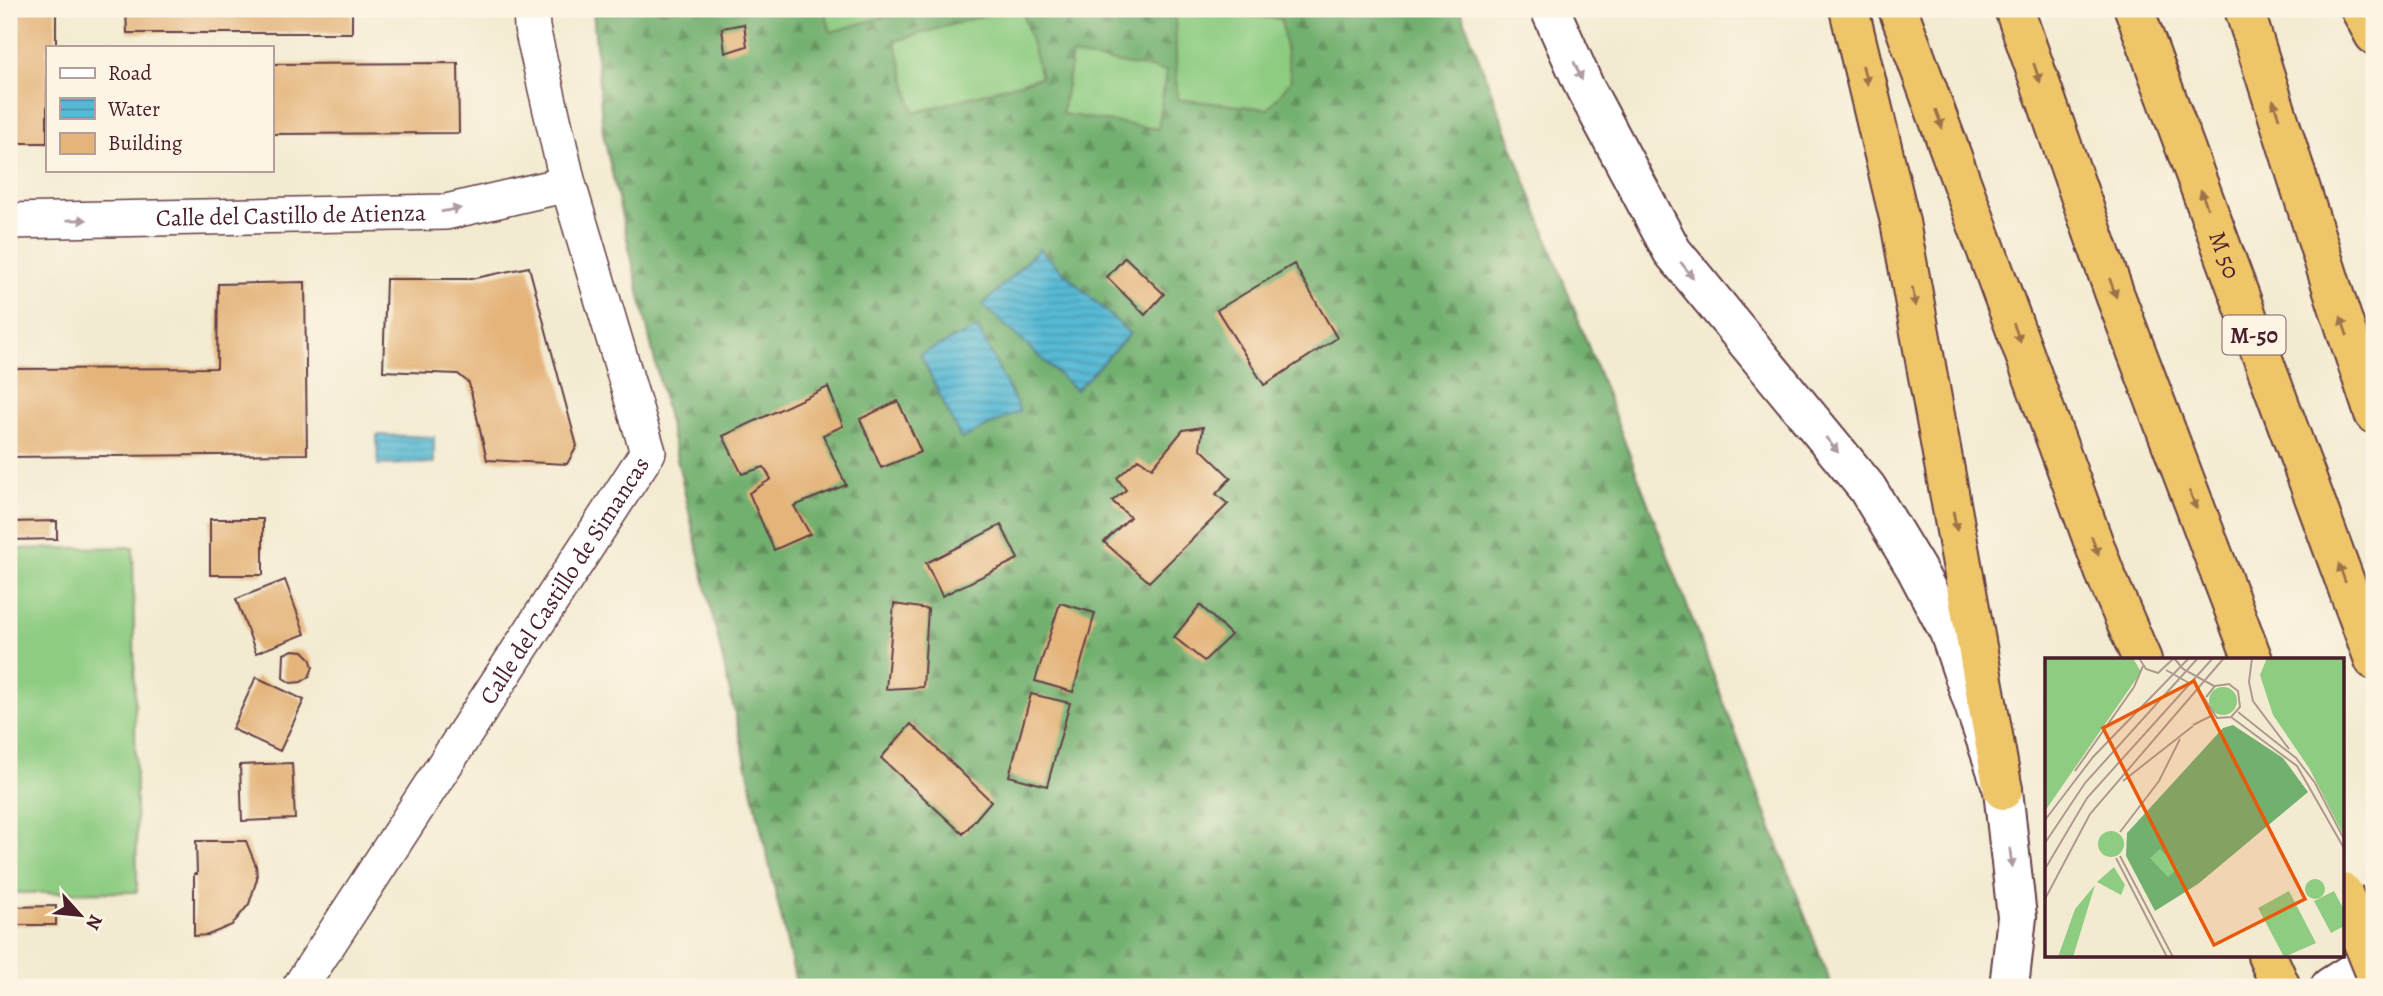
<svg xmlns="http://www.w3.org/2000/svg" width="2383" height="996" font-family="Alegreya,serif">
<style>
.forest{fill:url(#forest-firs);stroke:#5e684e;stroke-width:2}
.pitch{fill:#8ecc82;stroke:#6c7656;stroke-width:2}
.water{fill:url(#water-rules);stroke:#506c80;stroke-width:2}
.building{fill:#e4b47a}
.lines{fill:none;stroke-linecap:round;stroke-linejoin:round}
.minor-casing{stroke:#633e44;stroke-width:38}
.tertiary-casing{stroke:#633e44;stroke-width:42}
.trunk-casing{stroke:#633e44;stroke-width:42}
.motorway-casing{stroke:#633e44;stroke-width:42}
.minor{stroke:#fff;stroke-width:35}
.tertiary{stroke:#fff;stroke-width:38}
.trunk{stroke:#eec569;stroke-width:38}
.motorway{stroke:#eec569;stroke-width:38}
.motorway-bridge-casing{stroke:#633e44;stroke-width:42;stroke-linecap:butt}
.motorway-bridge{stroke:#eec569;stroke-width:38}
.oneway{fill:#ae9aa0}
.oneway2{fill:#9c724a}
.labels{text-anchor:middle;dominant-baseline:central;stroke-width:6;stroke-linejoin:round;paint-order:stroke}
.shield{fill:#fcf5e5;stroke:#7f5f63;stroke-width:2}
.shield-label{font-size:23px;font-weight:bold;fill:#4a1f2b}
.street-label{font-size:24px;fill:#4a1f2b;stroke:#fcf5e5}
.inset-road{fill:none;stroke:#af998f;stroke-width:2}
.view{fill:#e8590c;fill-opacity:0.15;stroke:#e8590c;stroke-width:3.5}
.inset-edge{fill:none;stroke:#4a1f2b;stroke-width:3.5}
</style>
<defs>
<pattern id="forest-firs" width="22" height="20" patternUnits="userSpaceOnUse" patternTransform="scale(1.75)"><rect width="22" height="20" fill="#72b070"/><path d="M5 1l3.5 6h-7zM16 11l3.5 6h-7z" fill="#608f5c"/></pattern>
<pattern id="water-rules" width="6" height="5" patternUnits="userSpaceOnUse" patternTransform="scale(1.75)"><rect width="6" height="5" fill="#56bad5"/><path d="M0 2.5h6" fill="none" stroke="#4997ad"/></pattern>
</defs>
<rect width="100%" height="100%" fill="#fcf5e5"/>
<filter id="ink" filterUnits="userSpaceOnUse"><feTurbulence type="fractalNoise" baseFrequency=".0143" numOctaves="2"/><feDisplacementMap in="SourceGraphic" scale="14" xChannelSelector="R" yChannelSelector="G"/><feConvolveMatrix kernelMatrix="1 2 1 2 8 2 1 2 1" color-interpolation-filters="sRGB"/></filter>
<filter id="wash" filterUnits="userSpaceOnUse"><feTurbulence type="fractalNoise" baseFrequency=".00686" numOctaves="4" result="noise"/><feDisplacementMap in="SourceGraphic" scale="28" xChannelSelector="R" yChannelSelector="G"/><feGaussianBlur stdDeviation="1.57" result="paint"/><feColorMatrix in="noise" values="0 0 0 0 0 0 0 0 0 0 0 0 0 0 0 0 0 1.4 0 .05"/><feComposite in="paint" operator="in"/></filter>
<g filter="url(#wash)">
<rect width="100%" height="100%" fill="#f3ebd1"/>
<path class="forest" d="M593 9H1460L1832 987H797L603 133Z"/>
<path class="pitch" d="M824 9H911L831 32Z
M1006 9H1022L1041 77 914 113 895 41Z
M1175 9 1281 19 1291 80 1268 109 1177 99Z
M1072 55 1166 71 1158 129 1062 114Z
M133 547 137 892 9 893V549Z"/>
<path class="water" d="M1039 249 1130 334 1076 390 983 305Z
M978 328 1020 411 961 439 920 354Z
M377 435 434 437V463L378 465Z"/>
<g id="blocks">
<path class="building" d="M9 9H56V47H47V143H9Z
M126 9H352V33H127Z
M744 24 747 46 725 53 722 28Z
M458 63 459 133 271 134V64Z
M1125 257 1164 294 1145 315 1107 277Z
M1294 264 1337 338 1264 385 1217 310Z
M529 267 577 446 567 464 487 460 469 383 458 374 383 371 386 279H471Z
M305 282 307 454 9 457V369L217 368 218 284Z
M828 387 843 426 823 435 846 485 794 506 810 534 774 550 749 493 771 479 764 467 742 474 723 436Z
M898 401 921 452 881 468 860 419Z
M1203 427 1200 448 1231 478 1216 494 1228 504 1149 582 1104 542 1130 517 1112 501 1126 490 1117 478 1138 459 1152 468 1183 430Z
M210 519H263V575H210Z
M57 521V539L9 540V522Z
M1001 525 1018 559 942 596 926 563Z
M285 580 305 634 256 653 236 599Z
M1060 603 1095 613 1073 692 1035 681Z
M894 604 928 609 923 687 886 689Z
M1200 605 1231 635 1204 661 1174 637Z
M293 650 303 651 310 658 313 667 309 677 301 682 291 683 283 678 284 654Z
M256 677 304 700 280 751 232 729Z
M1031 694 1070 703 1047 786 1009 776Z
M911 724 991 801 963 834 881 758Z
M292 763 295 819 242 821 240 765Z
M196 841H246L256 866 257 879 249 904 232 925 208 935 194 936V874H197Z
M56 906V925H9V907Z"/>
</g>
</g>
<g filter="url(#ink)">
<use href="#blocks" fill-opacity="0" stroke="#633e44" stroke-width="2"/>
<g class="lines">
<g class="minor-casing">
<g id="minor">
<path id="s1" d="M9 221 446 212 568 184"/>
<path id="s2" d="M300 987 648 452 568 184 532 28 531 9"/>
</g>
</g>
<g class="tertiary-casing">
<path id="tertiary" d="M1550 9 1585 88 1672 251 1867 488 1916 569 1949 632 2003 790 2017 917 2009 987
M2330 987 2374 959"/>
</g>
<g class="trunk-casing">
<path id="trunk" d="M1849 9 1900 222 2003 790
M2360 9 2374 35"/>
</g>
<g class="motorway-casing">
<g id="motorway">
<path d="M1898 9 2104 571 2142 660"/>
<path d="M2014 9 2115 295 2253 660"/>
<path id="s3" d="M2134 9 2374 660"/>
<path d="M2244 9 2335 297 2374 414"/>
<path d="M2267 956 2281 987"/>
</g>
</g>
<use href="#minor" class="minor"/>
<use href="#tertiary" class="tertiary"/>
<use href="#trunk" class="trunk"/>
<use href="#motorway" class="motorway"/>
<g class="motorway-bridge-casing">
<path id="motorway-bridge" d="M2343 893 2374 970"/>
</g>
<use href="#motorway-bridge" class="motorway-bridge"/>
</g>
<defs><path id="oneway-solid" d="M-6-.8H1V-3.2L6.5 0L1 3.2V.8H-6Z" transform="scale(1.75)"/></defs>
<g class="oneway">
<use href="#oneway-solid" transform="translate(1578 71) rotate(66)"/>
<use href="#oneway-solid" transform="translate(451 210) rotate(-10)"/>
<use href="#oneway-solid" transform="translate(77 220) rotate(-1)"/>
<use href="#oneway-solid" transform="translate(1687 270) rotate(51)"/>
<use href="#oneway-solid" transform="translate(1832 445) rotate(51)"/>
<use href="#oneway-solid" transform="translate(2011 858) rotate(83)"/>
</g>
<g class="oneway2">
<use href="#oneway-solid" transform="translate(2037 73) rotate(71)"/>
<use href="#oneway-solid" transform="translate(1865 75) rotate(76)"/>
<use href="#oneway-solid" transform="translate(2276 109) rotate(-107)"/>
<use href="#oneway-solid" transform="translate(1939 119) rotate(70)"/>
<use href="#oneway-solid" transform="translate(2204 199) rotate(-110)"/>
<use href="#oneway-solid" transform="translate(2113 288) rotate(70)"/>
<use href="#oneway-solid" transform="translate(1914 297) rotate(80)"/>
<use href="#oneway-solid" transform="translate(2344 326) rotate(-109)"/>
<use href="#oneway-solid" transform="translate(2017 333) rotate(70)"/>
<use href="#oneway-solid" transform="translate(2193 500) rotate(69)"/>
<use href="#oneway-solid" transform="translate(1955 521) rotate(80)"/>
<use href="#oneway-solid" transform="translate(2095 546) rotate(70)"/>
<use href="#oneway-solid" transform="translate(2342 573) rotate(-110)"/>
</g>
</g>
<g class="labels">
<rect class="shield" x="2222.5" y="315.5" width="63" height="39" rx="5"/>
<g class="shield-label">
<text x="2254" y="335">M-50</text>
</g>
<g class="street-label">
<text stroke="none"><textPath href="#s1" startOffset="282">Calle del Castillo de Atienza</textPath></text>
<text stroke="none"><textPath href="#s3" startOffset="262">M 50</textPath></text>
<text stroke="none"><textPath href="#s2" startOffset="485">Calle del Castillo de Simancas</textPath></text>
</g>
</g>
<g transform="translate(2045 658)">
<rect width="299" height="299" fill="#f3ebd1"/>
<path d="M0 0H88L96 14 0 153ZM222 0H299V178L264 110 228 57 215 17ZM69 209 80 227 76 237 52 224ZM50 227 28 299H13L30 251Z" fill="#8ecc82"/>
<path d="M188 67 238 100 263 134 153 226 110 253 81 198 82 175 178 70Z" fill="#72b070"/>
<path d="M164 43a14 14 0 1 1 28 0a14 14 0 1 1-28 0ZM53 186a13 13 0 1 1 26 0a13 13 0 1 1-26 0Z" fill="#8ecc82"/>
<path d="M115 191 133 210 123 219 105 200ZM260 231a10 10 0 1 1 20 0a10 10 0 1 1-20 0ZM244 233 271 285 239 299 213 250ZM289 233 299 252V268L286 275 269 243Z" fill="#8ecc82"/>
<path class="inset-road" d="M94 0 101 11 113 15 128 1M129 0 138 11 169 28M207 0 204 24 208 43 244 91M121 12 144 25M152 29 172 60 186 59 195 49 193 33 184 26 170 28 161 39M193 54 251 100 270 125 300 183M186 59 252 108 300 192M148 67 168 57M30 113 89 29 98 8M78 123 148 68M0 162 48 99 144 0M75 174 114 123 135 81M0 185 40 125 153 0M75 198 128 299M71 200 122 299M0 211 42 140 168 0M0 241 45 156 179 0"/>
<path class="view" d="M149 23 260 241 169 287 58 70Z"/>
<rect width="299" height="299" class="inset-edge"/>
</g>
<rect width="2383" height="996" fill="none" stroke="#fcf5e5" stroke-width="35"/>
<rect x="46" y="46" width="228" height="126" fill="#fcf5e5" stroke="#b59f9b" stroke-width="2"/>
<rect x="60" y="68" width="35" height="10" fill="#ffffff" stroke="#b59f9b" stroke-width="2"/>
<text x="108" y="80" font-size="21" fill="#4a1f2b">Road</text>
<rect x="60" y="98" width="35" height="21" fill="url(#water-rules)" stroke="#b59f9b" stroke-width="2"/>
<text x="108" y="116" font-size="21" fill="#4a1f2b">Water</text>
<rect x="60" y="133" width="35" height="21" fill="#e4b47a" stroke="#b59f9b" stroke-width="2"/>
<text x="108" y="150" font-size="21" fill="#4a1f2b">Building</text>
<g transform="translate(80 915) rotate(117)" stroke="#fcf5e5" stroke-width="5" paint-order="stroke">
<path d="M0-5L12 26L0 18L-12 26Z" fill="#4a1f2b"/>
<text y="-10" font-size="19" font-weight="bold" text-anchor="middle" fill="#4a1f2b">N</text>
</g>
</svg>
